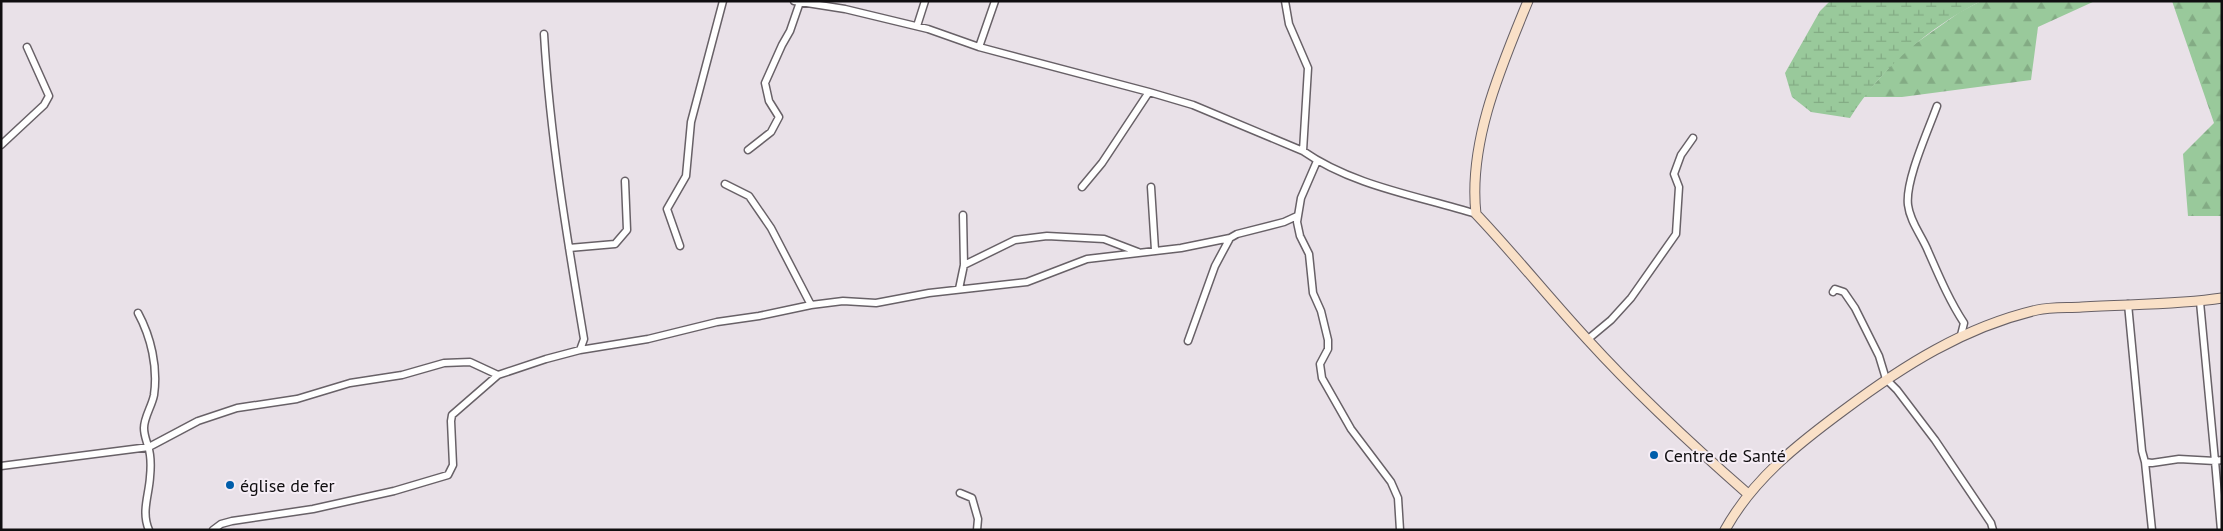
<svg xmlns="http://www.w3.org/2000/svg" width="2223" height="531" font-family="'PT Sans',sans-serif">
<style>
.forest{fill:url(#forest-firs)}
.wetland{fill:url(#wetland-marsh)}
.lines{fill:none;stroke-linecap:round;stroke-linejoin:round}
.street-casing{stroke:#686167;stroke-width:9}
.secondary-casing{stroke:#686167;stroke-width:11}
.street{stroke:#fff;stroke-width:6}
.secondary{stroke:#f9e0c7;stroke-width:9}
.poi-dot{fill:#005daa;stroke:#f6eef6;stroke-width:2}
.labels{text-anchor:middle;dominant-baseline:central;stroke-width:4;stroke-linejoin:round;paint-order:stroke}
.poi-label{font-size:18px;fill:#100e10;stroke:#f6eef6;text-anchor:start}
</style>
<defs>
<pattern id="forest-firs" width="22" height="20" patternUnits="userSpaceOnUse" patternTransform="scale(1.25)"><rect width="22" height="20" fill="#99c99b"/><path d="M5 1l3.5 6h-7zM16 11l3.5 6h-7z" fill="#83ab84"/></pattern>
<pattern id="wetland-marsh" width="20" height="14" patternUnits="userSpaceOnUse" patternTransform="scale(1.25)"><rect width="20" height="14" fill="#99c99b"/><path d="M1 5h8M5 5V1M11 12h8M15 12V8" fill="none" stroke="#83ab84"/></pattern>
</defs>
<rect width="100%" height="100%" fill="#e9e1e8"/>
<path class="forest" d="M1981 1H2095L2038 27 2031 80 1902 97H1863L1902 53 1960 12Z
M2172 1H2222V216H2188L2183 154 2214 123Z"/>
<path class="wetland" d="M1830 1H1981C1928 28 1881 68 1850 118L1811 112 1792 97 1785 73 1820 11Z"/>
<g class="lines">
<g class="street-casing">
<path id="street" d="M794 1 845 9 928 29 979 47 1149 92 1193 105 1303 151C1353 186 1419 196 1476 214
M1285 1 1289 24 1308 68 1303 151
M917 26 925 1
M544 34C550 136 567 238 584 339L580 350
M979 47 995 1
M1937 106C1928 131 1905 181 1908 205 1910 222 1922 236 1928 251 1939 276 1949 300 1964 323L1961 335
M1 145 44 105 49 96 27 47
M748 150 771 132 779 117 769 101 765 83 782 45 790 31 800 2
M1317 161 1301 198 1297 222 1300 236 1309 254 1313 293 1321 311 1328 340V349L1320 364 1322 378 1351 429 1391 482 1398 498 1400 530
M725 184 749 196 771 228 811 305
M1082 187 1102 163 1149 92
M1151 187 1155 250
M680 246 667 209 686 176 691 122 723 1
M569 248 615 244 627 230 625 181
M964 265 1015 240 1047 236 1104 239 1138 252
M959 289 964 265 963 215
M1833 292 1835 289 1844 292 1855 308 1879 356 1886 379 1897 390 1935 440 1991 523 1993 530
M2200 302 2215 461 2222 460
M2128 304 2142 451 2145 462 2152 463 2179 459 2215 461 2221 530
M138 313C151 337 158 367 154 395 152 406 144 417 144 428 144 435 146 439 148 446 151 455 151 467 150 477 149 495 141 512 149 530
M1587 340 1611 320 1631 298 1676 234 1679 187 1674 174 1681 155 1693 138
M1188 341 1215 266 1230 238 1237 234 1284 222 1297 216
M2145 462 2152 530
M1 466 149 447 198 421 237 408 297 399 350 383 402 375 444 363 470 362 498 375
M960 493 972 498 978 519 977 530
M213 530 221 524 232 521 313 509 394 491 448 475 453 465 451 421 452 415 498 375 546 359 580 350 648 339 717 322 759 316 811 305 843 301 876 303 929 293 1027 282 1087 259 1181 248 1230 238"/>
</g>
<g class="secondary-casing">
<path id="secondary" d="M1528 1C1501 67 1468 142 1476 214 1514 254 1549 298 1587 339 1637 394 1692 445 1748 494
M1725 530C1753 479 1798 444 1844 410 1903 366 1964 327 2037 310 2051 307 2068 308 2082 307 2129 304 2176 305 2222 298"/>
</g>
<use href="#street" class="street"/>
<use href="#secondary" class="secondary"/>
</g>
<g class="poi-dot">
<circle cx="1654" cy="455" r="5"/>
<circle cx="230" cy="485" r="5"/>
</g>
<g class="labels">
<g class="poi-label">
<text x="1664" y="455">Centre de Santé</text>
<text x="240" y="485">église de fer</text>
</g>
</g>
<rect width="2223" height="531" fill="none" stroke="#100e10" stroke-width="5"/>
</svg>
